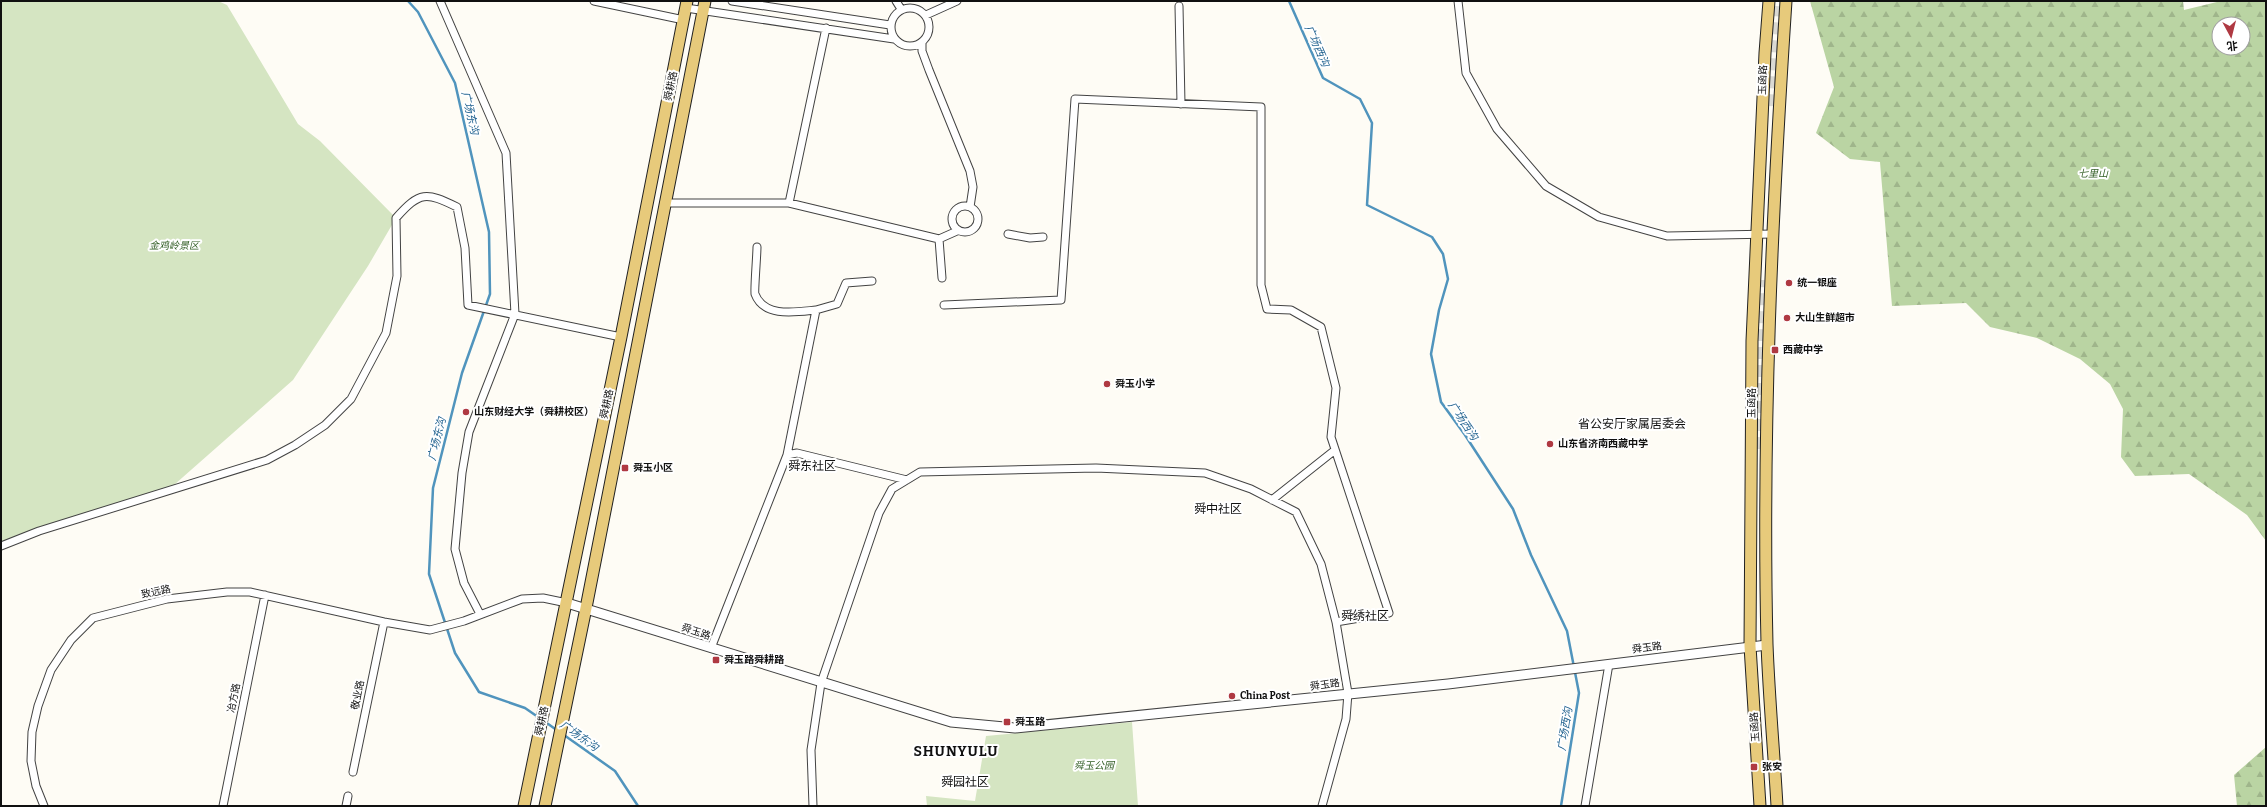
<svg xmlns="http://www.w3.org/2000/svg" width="2267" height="807" font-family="Bitter,'Noto Sans SC',serif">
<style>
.forest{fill:url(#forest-firs);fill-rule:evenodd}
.park{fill:#d5e5c2}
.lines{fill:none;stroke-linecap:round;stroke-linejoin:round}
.stream{stroke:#5094bd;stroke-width:2.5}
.trunk-tunnel{stroke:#dad9d3;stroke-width:12;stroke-dasharray:12 6;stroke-linecap:butt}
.minor-casing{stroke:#434343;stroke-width:9}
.tertiary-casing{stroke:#434343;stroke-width:11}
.primary-casing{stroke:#212121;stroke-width:13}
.minor{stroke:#fff;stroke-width:7}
.tertiary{stroke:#fff;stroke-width:9}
.primary{stroke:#e7ca7b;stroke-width:11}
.poi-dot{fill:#af3942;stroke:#fff;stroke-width:1.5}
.labels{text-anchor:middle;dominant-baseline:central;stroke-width:4;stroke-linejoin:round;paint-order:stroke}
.street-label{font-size:10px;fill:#101010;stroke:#fff}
.park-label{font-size:10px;font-style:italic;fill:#356028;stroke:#fff}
.poi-label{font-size:10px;font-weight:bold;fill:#101010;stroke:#fff;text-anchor:start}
.water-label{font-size:11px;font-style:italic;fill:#286793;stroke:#fff}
.quarter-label{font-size:12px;fill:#101010;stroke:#fff}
.district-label{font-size:14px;font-weight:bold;letter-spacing:1px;fill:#101010;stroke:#fff}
</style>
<defs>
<pattern id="forest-firs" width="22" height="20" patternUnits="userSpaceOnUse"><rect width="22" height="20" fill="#bad4a3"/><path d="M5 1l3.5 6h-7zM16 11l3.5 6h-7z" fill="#9fb58b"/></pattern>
</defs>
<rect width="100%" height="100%" fill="#fefcf5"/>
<path class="forest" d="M1810 1H2183L2184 10 2221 1H2266V541L2247 515 2189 474 2135 476 2121 457 2123 409 2110 384 2080 359 2037 338 1990 327 1966 303 1892 306 1880 162 1850 159 1816 133 1834 87ZM2219 24H2243V48H2219Z
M2266 747V806H2237L2234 775Z"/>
<path class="park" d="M1 1H218L227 5 298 124 320 141 396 218 368 266 293 380 166 492 1 547Z
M1132 722 1138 806H927L926 796 975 801 986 736Z"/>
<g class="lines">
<path class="stream" d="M408 1 418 12 455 83 489 232 490 294 462 373 433 488 429 574 455 653 479 692 525 708 538 717
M1289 1 1323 78 1360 99 1372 123 1367 205 1432 237 1443 254 1448 279 1439 310 1431 354 1441 402 1465 435 1513 509 1531 555 1567 631 1579 693 1561 806
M544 721 558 731
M564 735 615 771 638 806"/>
<path class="trunk-tunnel" d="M1768 106 1774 6
M1757 449 1760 280"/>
<g class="minor-casing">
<path id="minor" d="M440 1 506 153 515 314 469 432 462 473 455 549 464 583 480 614
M594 1 684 20
M732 1 890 25
M896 1 901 9
M1458 1 1466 73 1497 129 1546 186 1599 217 1667 236 1773 234
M1179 6 1181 104
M891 27a19 19 0 1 1 38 0a19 19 0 1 1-38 0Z
M686 8 894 39
M926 15 957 1
M922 42V51L929 70 970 171 973 187 970 207
M666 203H789L939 239 942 278
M789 203 826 28
M952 219a13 13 0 1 1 26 0a13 13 0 1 1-26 0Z
M1008 234 1030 238 1043 237
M939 239 957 231
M757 247C757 255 754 291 755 294 764 318 796 312 816 310L787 455
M944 305 1061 300 1075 99 1261 107V285L1267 309 1291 310 1321 327 1336 388 1331 437 1389 613 1336 622 1348 693 1346 719 1322 806
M816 310 837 304 846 283 872 281
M1272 500 1335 450
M1 546 39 531 267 460 295 445 325 425 351 399 386 333 397 276 396 218C420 191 426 192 457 207L465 248 468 305 621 337
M711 648 787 455 797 453 907 480
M353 772 384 622
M44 806 36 786 31 761 32 732 38 706 51 670 71 640 93 618 167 599 227 592H250L384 622 430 630 464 621 522 599 543 598 567 603
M223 806 265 595
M346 806 348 796
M813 806 811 750 821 683 879 513 892 489 920 472 1096 468 1205 473 1251 489 1296 512 1321 564 1336 622
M1585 806 1609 664"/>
</g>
<g class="tertiary-casing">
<path id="tertiary" d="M567 603 951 722 1015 728 1448 684 1767 645"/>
</g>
<g class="primary-casing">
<path id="primary" d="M524 806 621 337 687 1
M545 806 586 608 705 1
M1760 806 1750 646 1752 341 1765 53 1769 1
M1777 806C1774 752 1769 698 1767 644 1762 430 1772 215 1786 1"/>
</g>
<use href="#minor" class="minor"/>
<use href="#tertiary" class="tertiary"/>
<use href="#primary" class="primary"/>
</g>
<g class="poi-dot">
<circle cx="1789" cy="283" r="4"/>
<circle cx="1787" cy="318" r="4"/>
<rect x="1771" y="346" width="8" height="8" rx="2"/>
<circle cx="1107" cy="384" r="4"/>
<circle cx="466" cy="412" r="4"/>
<circle cx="1550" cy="444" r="4"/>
<rect x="621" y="464" width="8" height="8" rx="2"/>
<rect x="712" y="656" width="8" height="8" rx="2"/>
<circle cx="1232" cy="696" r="4"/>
<rect x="1003" y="718" width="8" height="8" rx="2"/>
<rect x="1750" y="763" width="8" height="8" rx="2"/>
</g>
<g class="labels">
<g class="street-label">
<text transform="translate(1763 80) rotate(-88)">玉函路</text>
<text transform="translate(671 86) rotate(-79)">舜耕路</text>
<text transform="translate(1752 403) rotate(-90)">玉函路</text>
<text transform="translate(607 404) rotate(-78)">舜耕路</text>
<text transform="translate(156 592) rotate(-12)">致远路</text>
<text transform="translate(696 632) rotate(18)">舜玉路</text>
<text transform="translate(1647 648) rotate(-7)">舜玉路</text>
<text transform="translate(1325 685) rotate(-8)">舜玉路</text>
<text transform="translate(358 695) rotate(-79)">敬业路</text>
<text transform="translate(234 698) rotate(-79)">冶方路</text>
<text transform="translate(542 721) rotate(-78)">舜耕路</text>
<text transform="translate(1755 727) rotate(-94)">玉函路</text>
</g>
<g class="park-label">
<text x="2093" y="174">七里山</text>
<text x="174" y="246">金鸡岭景区</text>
<text x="1094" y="766">舜玉公园</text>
</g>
<g class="poi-label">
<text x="1797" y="283">统一银座</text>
<text x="1795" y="318">大山生鲜超市</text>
<text x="1783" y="350">西藏中学</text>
<text x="1115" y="384">舜玉小学</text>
<text x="474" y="412">山东财经大学（舜耕校区）</text>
<text x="1558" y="444">山东省济南西藏中学</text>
<text x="633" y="468">舜玉小区</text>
<text x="724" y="660">舜玉路舜耕路</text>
<text x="1240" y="696">China Post</text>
<text x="1015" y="722">舜玉路</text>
<text x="1762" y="767">张安</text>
</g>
<g class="water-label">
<text transform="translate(1317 46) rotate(66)">广场西沟</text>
<text transform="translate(470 113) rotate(77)">广场东沟</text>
<text transform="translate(1463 421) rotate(56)">广场西沟</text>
<text transform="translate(437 439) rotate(-76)">广场东沟</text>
<text transform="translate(1565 729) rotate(-81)">广场西沟</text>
<text transform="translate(579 736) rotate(35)">广场东沟</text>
</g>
<g class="quarter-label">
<text x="1632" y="424">省公安厅家属居委会</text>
<text x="812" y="466">舜东社区</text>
<text x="1218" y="509">舜中社区</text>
<text x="1365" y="616">舜绣社区</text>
<text x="965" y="782">舜园社区</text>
</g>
<g class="district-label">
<text x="956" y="751">SHUNYULU</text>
</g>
</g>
<rect width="2267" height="807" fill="none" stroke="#101010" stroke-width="4"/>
<g transform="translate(2231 36) rotate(173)"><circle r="19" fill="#ffffff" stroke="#9f9f9f"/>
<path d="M0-3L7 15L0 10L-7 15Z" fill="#af3942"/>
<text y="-6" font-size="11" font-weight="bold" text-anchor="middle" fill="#101010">北</text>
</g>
</svg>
